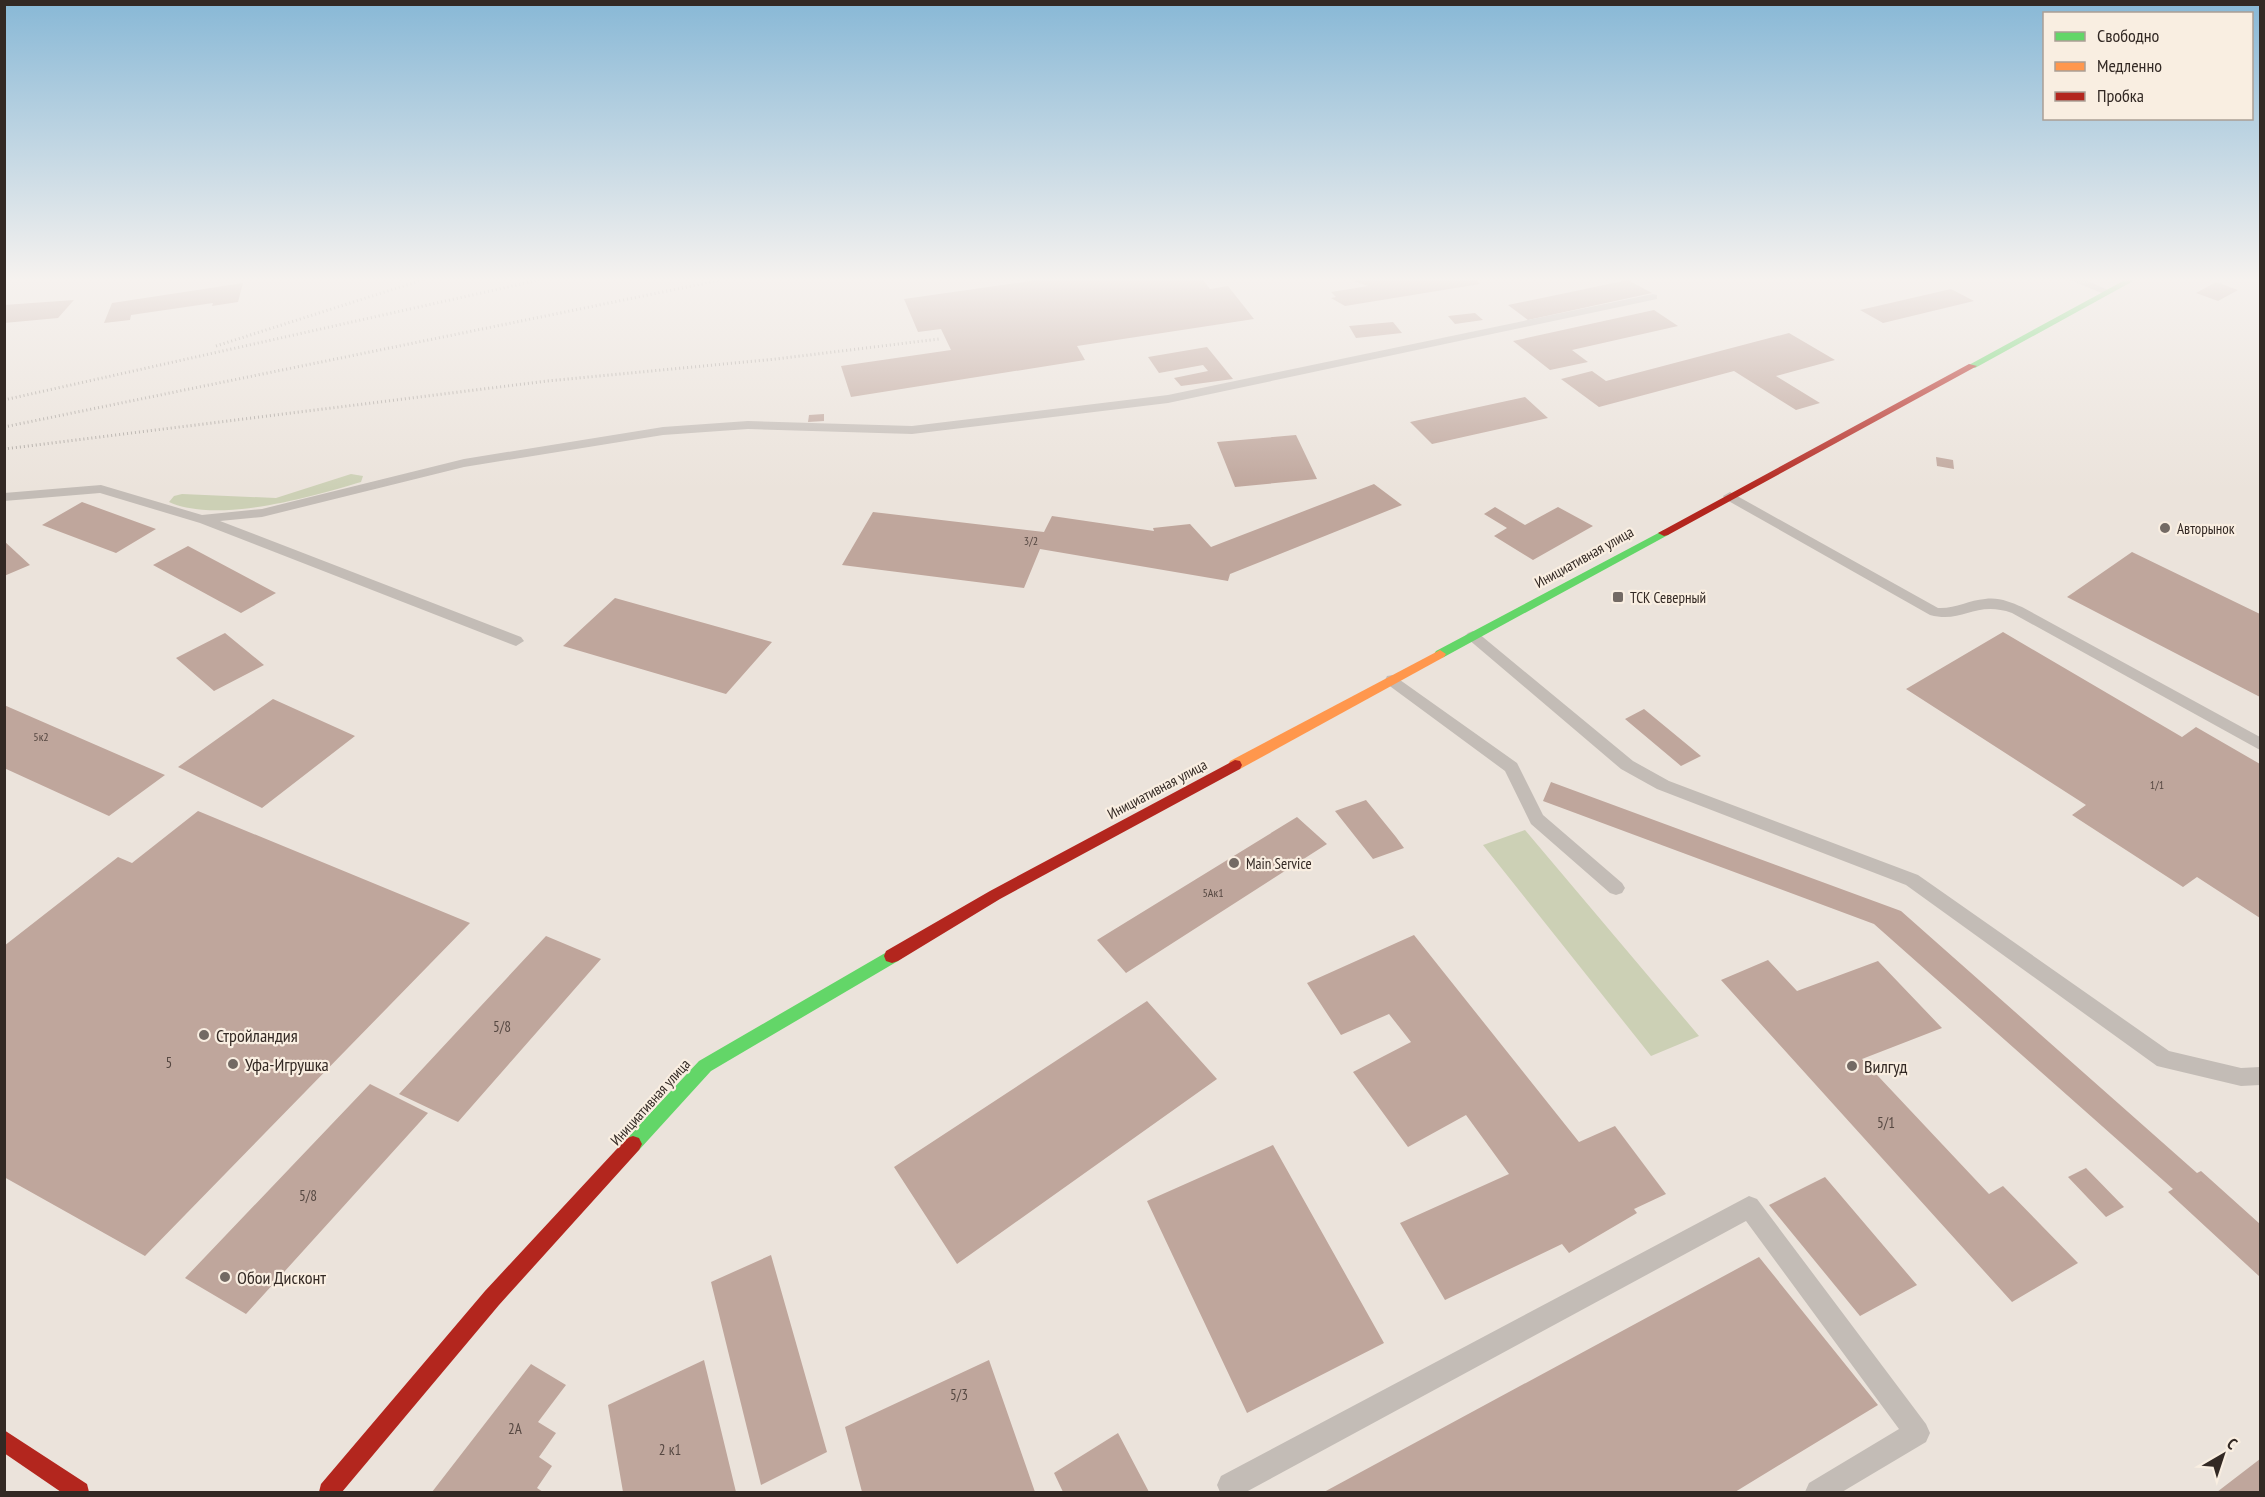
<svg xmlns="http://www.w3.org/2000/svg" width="2265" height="1497" font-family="'PT Sans Narrow',sans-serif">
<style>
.green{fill:#ccd0b5}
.building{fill:#bfa69c}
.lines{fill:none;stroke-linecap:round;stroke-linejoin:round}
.lane{fill:#c3bcb6;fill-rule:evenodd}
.fast{fill:#63d668;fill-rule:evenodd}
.slow{fill:#ff974d;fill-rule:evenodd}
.jam{fill:#b3261e;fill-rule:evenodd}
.rail{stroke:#aba59f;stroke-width:3;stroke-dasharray:1 3;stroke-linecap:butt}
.poi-dot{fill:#736a64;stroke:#f9eee1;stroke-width:2}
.labels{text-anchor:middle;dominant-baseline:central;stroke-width:4.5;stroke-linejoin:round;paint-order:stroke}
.number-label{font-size:12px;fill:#564842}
.poi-label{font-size:15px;fill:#332924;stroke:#f9eee1;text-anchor:start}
.street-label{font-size:15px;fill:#332924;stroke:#f9eee1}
.near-number-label{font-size:15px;fill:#564842}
.near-poi-label{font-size:18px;fill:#332924;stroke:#f9eee1;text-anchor:start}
</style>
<rect width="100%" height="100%" fill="#ebe3db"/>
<path class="green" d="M351 474 363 476 361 482C311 497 218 524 169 502L174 496 182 494 276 498Z
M1525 830 1699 1036 1651 1056 1483 845Z"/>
<path class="building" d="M1037 280H1203L1210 289 1228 286 1254 319 1077 346 1085 360 851 397 841 366 951 350 941 329 918 332 904 299Z
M1360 280H1476L1480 284 1345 306 1331 298 1336 297 1331 292 1368 286 1353 281Z
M1628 280 1652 293 1528 320 1508 305Z
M2216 282 2238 290 2218 301 2196 293Z
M243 283 238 302 212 306 213 303 131 315 130 320 104 323 112 303Z
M1951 289 1974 301 1883 323 1860 310Z
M74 300 58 318 4 323V305Z
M1654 310 1678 326 1572 350 1588 362 1550 370 1513 341Z
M1475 313 1483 320 1455 324 1448 316Z
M1393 322 1402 333 1356 338 1349 326Z
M1789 333 1835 360 1776 376 1820 403 1796 410 1734 371 1599 407 1561 379 1592 371 1606 381Z
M1207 347 1233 379 1181 386 1174 378 1208 371 1203 365 1159 373 1148 357Z
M1525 397 1548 418 1432 444 1410 422Z
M824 414V421L808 422 809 415Z
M1296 435 1317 479 1235 487 1217 442Z
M1936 457 1953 460 1954 469 1937 466Z
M1374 484 1402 505 1230 574 1228 581 1040 549 1024 588 842 565 873 512 1044 532 1052 516 1154 531 1153 528 1190 524 1211 547Z
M82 502 156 529 116 553 42 525Z
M1495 507 1525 525 1558 507 1593 526 1533 560 1494 536 1507 528 1484 514Z
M4 541 30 565 4 576Z
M188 546 276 593 241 613 153 565Z
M2132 552 2260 614V697L2067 597Z
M615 598 772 642 726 694 563 646Z
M2003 632 2182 737 2196 727 2260 764V918L2197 877 2183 887 2072 815 2086 805 1906 689Z
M225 633 264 665 214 691 176 658Z
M273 699 355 736 262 808 178 767Z
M4 705 165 775 109 816 4 768Z
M1644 709 1701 756 1681 766 1625 719Z
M1551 782 1901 911 2197 1173 2201 1171 2260 1224V1277L2168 1192 2173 1189 1874 924 1543 801Z
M1366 800 1396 837 1404 848 1373 859 1335 811Z
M198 811 470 923 145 1256 4 1177V946L118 857 132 863Z
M1297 817 1327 844 1126 973 1097 940Z
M1414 935 1579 1142 1615 1126 1666 1194 1634 1209 1637 1213 1569 1253 1562 1244 1445 1300 1400 1223 1509 1174 1466 1115 1408 1147 1353 1072 1411 1042 1389 1014 1341 1035 1307 983Z
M546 936 601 959 458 1122 399 1094Z
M1768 960 1797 991 1878 961 1942 1028 1862 1059 1989 1194 2003 1186 2078 1263 2012 1302 1721 980Z
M1147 1001 1217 1079 957 1264 894 1167Z
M370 1084 428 1113 246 1314 185 1278Z
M1273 1145 1384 1343 1247 1413 1147 1201Z
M2086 1168 2124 1207 2106 1217 2068 1177Z
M1825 1177 1917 1285 1860 1316 1769 1205Z
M771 1255 827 1452 761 1485 711 1282Z
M1759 1257 1878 1405 1735 1492H1324Z
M704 1360 736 1492H623L608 1405Z
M989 1360 1035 1492H862L845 1427Z
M531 1364 566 1385 538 1422 556 1433 539 1457 552 1466 537 1488 543 1492H432Z
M1118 1433 1149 1492H1063L1054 1473Z
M2260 1459V1492H2217Z"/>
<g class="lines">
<path class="lane" d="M2070 280H2085L2113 292 2104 294Z
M1653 294 1657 295V299L1168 403 912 434 748 429 663 435 464 467 262 517 220 521 521 637 524 641 516 646 200 523 100 493 4 501V493L101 485 202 515 262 509 464 459 663 427 748 421 912 426 1168 395Z
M1730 492 1938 608C1955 609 1969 600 1985 599 1999 597 2010 602 2022 607L2260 737V750L2012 613C1975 600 1963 624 1930 615L1725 499 1723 496Z
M1473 631 1478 633 1633 761 1669 781 1918 875 2169 1051 2241 1068 2260 1067V1085L2241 1086 2157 1066 1906 885 1657 789 1621 769 1468 639 1465 636 1468 633Z
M1393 675 1517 763 1543 815 1622 883 1625 888 1622 893 1616 895 1610 893 1531 824 1505 771 1387 684 1385 680 1387 676Z
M1749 1196 1757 1199 1926 1424 1930 1433 1926 1442 1842 1492H1805L1809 1483 1899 1429 1746 1221 1246 1492H1220L1217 1485 1221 1476Z"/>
<path class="fast" d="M2125 280H2135L1975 368 1967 366Z
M1664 530 1670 533 1668 535 1444 657 1440 658 1434 654 1436 651Z
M892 949 898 951 900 956 898 961 711 1071 639 1150 633 1152 627 1150 624 1144 627 1138 699 1061Z"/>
<path class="slow" d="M1440 650 1446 654 1444 657 1240 769 1235 770 1228 765 1230 761Z"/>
<path class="jam" d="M1969 364 1977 366 1668 535 1664 536 1658 533Z
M1235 760 1240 761 1242 765 1240 769 1000 899 898 961 892 963 886 961 884 956 886 951 990 891Z
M633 1136 639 1138 642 1144 639 1150 499 1305 342 1492H319L321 1484 485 1291 627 1138Z
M4 1430 87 1484 89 1492H61L4 1453Z"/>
<path class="rail" d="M216 346 422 280
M4 400 539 280
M4 427 721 280
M4 449 547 381 776 359 939 339"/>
</g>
<linearGradient id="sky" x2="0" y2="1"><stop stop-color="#88b8d6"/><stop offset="0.57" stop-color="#f6f2ef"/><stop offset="1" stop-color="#f6f2ef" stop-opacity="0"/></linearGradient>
<rect width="2265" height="490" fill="url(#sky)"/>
<g class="poi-dot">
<circle cx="2165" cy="528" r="6"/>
<rect x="1612" y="591" width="12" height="12" rx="3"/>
<circle cx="1234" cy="863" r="6"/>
<circle cx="204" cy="1035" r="6"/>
<circle cx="233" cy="1064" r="6"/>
<circle cx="1852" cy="1066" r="6"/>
<circle cx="225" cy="1277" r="6"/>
</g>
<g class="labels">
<g class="number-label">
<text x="1031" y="540">3/2</text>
<text x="41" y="736">5к2</text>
<text x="2157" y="784">1/1</text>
<text x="1213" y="892">5Ак1</text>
</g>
<g class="poi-label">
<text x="2177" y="528">Авторынок</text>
<text x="1630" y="597">ТСК Северный</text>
<text x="1246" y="863">Main Service</text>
</g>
<g class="street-label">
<text transform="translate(1584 557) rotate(-29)">Инициативная улица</text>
<text transform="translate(1157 789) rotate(-28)">Инициативная улица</text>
<text transform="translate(650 1102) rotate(-48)">Инициативная улица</text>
</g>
<g class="near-number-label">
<text x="502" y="1026">5/8</text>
<text x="169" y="1062">5</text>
<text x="1886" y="1122">5/1</text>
<text x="308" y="1195">5/8</text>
<text x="959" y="1394">5/3</text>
<text x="515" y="1428">2А</text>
<text x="670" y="1449">2 к1</text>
</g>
<g class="near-poi-label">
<text x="216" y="1035">Стройландия</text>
<text x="245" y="1064">Уфа-Игрушка</text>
<text x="1864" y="1066">Вилгуд</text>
<text x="237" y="1277">Обои Дисконт</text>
</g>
</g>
<rect width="2265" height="1497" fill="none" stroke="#332924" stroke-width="12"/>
<rect x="2043" y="12" width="210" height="108" fill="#f9eee1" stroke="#aa9f95" stroke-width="1.5"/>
<rect x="2055" y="32" width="30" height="9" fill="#63d668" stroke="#aa9f95" stroke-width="1.5"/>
<text x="2097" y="42" font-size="18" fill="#332924">Свободно</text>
<rect x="2055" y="62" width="30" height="9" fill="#ff974d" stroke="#aa9f95" stroke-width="1.5"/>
<text x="2097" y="72" font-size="18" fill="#332924">Медленно</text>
<rect x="2055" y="92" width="30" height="9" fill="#b3261e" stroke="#aa9f95" stroke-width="1.5"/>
<text x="2097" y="102" font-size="18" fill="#332924">Пробка</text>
<g transform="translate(2223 1455) rotate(39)" stroke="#f9eee1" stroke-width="4.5" paint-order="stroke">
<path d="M0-4.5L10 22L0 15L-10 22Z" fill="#332924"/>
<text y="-9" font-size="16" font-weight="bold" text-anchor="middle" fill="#332924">С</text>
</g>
</svg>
